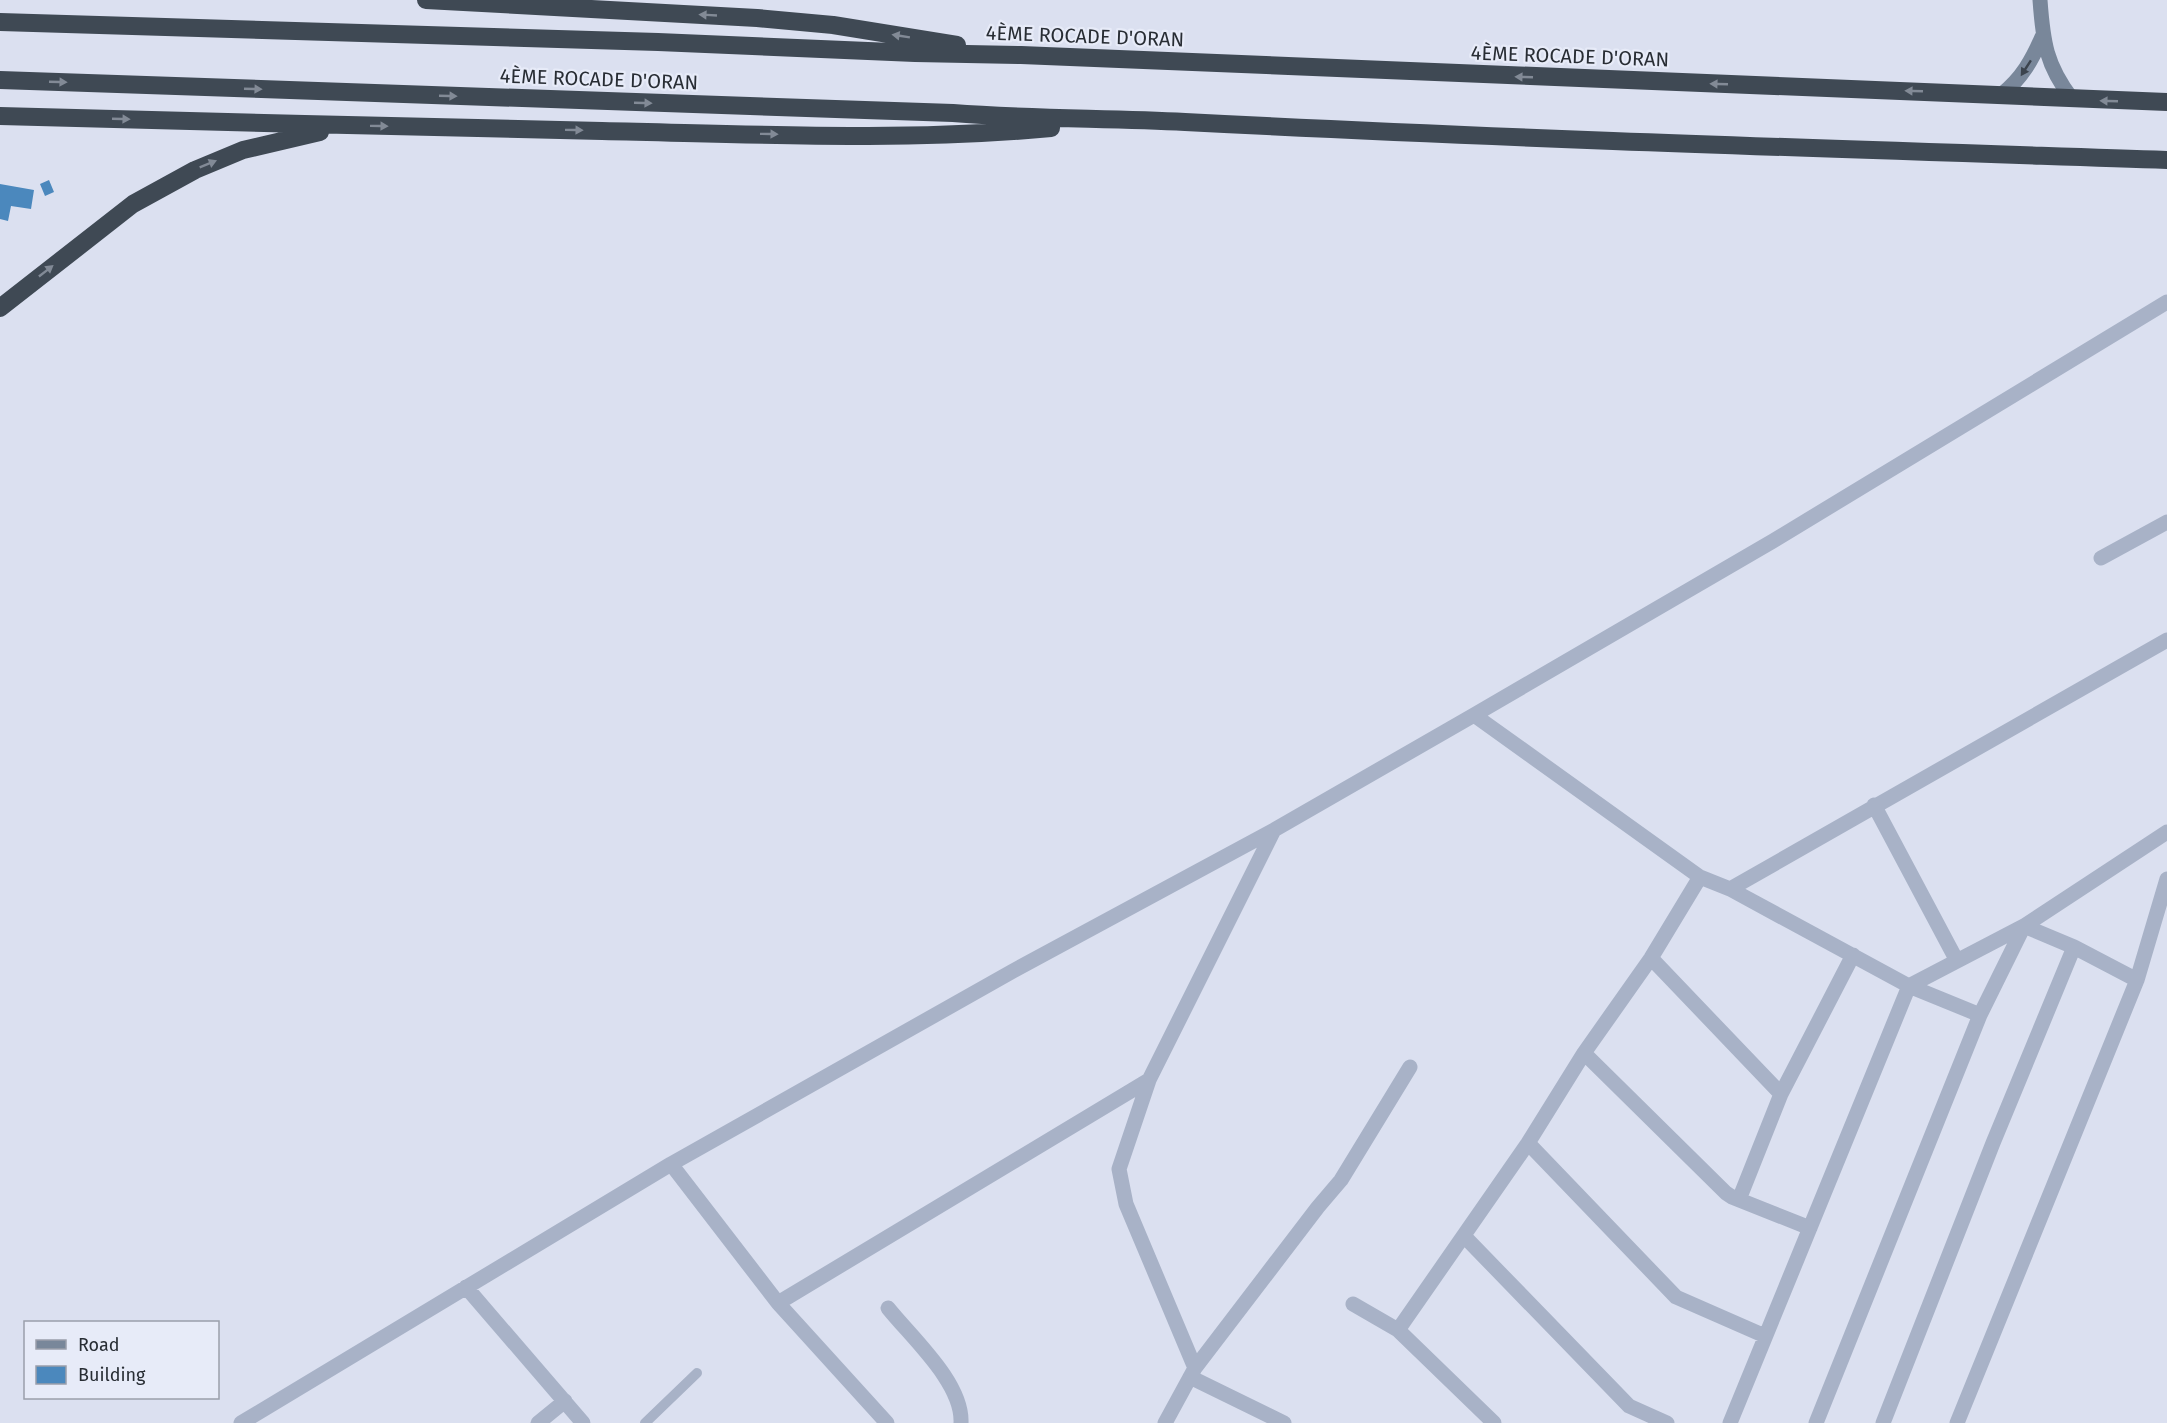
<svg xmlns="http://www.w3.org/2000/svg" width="2167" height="1423" font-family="'Fira Sans',sans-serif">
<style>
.building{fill:#4b88bd}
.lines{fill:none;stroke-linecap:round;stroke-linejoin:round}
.lane{stroke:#a8b2c7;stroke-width:10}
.street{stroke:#a8b2c7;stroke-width:15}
.secondary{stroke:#79879a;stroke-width:15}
.highway{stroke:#3f4954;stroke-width:18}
.oneway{fill:#828a96}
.oneway2{fill:#3c444e}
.labels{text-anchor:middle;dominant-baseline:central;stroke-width:4.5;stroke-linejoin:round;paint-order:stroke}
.street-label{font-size:20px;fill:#282d34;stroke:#e7ebf8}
</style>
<rect width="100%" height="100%" fill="#dbe0f0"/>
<path class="building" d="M49 180 54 192 45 196 40 184Z
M0 184 34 190 31 209 11 206 8 221 0 219Z"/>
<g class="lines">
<path class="lane" d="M645 1423 697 1373"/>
<path class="street" d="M2101 558 2167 522
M1474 715 1700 877 1730 889 1909 986 1980 1015
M1874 805 1957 961
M1730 889 2167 640
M1651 958 1781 1094
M1584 1053 1726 1193 1732 1197 1810 1228
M1528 1143 1676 1297 1765 1336
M671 1164 778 1303 887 1423
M1738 1199 1742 1192 1781 1094 1853 955
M1464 1236 1629 1406 1667 1423
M466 1287 583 1423
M778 1303 1149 1080
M1353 1304 1398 1330 1494 1423
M888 1308C912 1338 963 1383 961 1423
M1398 1330 1528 1143 1584 1053 1651 958 1700 877
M1195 1368 1318 1207 1341 1180 1410 1067
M1190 1377 1284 1423
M241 1423 671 1164 1013 971 1274 830 1474 715 1773 541 2167 302
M538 1423 565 1401
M1165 1423 1195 1368 1126 1204 1119 1169 1149 1080 1274 830
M1730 1423 1909 986 2024 926 2167 832
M1816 1423 1980 1015 2024 926 2074 947 2137 980
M1883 1423 1993 1143 2074 947
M1957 1423 2137 980 2167 879"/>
<path class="secondary" d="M2040 0C2043 42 2046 65 2072 99
M2002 94C2022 78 2032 60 2042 37"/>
<path class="highway" d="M426 0 757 18 833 25 957 45
M0 22 658 42 915 53 1021 55 2167 102
M0 80 953 113C1030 119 1108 118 1185 122 1512 139 1840 149 2167 160
M0 116C201 122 401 126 602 131 751 134 902 142 1051 128
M0 308 133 204 195 170 243 150 320 132"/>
</g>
<defs><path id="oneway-solid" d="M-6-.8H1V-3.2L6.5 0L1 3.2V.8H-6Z" transform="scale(1.5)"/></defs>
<g class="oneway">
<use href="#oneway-solid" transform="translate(708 15) rotate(-177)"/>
<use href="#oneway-solid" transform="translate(901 36) rotate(-171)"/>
<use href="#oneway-solid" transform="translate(1524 77) rotate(-178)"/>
<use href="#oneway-solid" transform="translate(58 82) rotate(2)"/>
<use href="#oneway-solid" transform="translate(1719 84) rotate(-178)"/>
<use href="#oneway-solid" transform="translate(253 89) rotate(2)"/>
<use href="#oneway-solid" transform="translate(1914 91) rotate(-178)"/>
<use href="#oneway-solid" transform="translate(448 96) rotate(2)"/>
<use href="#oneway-solid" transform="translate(2109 101) rotate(-178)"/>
<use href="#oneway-solid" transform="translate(643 103) rotate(2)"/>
<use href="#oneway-solid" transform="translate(121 119) rotate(2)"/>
<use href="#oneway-solid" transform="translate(379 126) rotate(1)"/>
<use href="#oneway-solid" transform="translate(574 130) rotate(1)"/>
<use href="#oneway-solid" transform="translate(769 134) rotate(1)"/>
<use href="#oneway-solid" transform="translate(208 164) rotate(-22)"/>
<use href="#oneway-solid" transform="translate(46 271) rotate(-38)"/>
</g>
<use class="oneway2" href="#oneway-solid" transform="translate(2026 68) rotate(123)"/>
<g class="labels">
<g class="street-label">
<text transform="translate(1085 36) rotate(2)">4ÈME ROCADE D'ORAN</text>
<text transform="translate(1570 56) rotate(2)">4ÈME ROCADE D'ORAN</text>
<text transform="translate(599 79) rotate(2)">4ÈME ROCADE D'ORAN</text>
</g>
</g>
<rect x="24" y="1321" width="195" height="78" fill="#e7ebf8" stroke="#9b9faa" stroke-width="1.5"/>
<rect x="36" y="1340" width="30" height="9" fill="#79879a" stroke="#9b9faa" stroke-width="1.5"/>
<text x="78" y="1351" font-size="18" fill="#282d34">Road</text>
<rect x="36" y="1366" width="30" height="18" fill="#4b88bd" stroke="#9b9faa" stroke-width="1.5"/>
<text x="78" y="1381" font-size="18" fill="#282d34">Building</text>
</svg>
